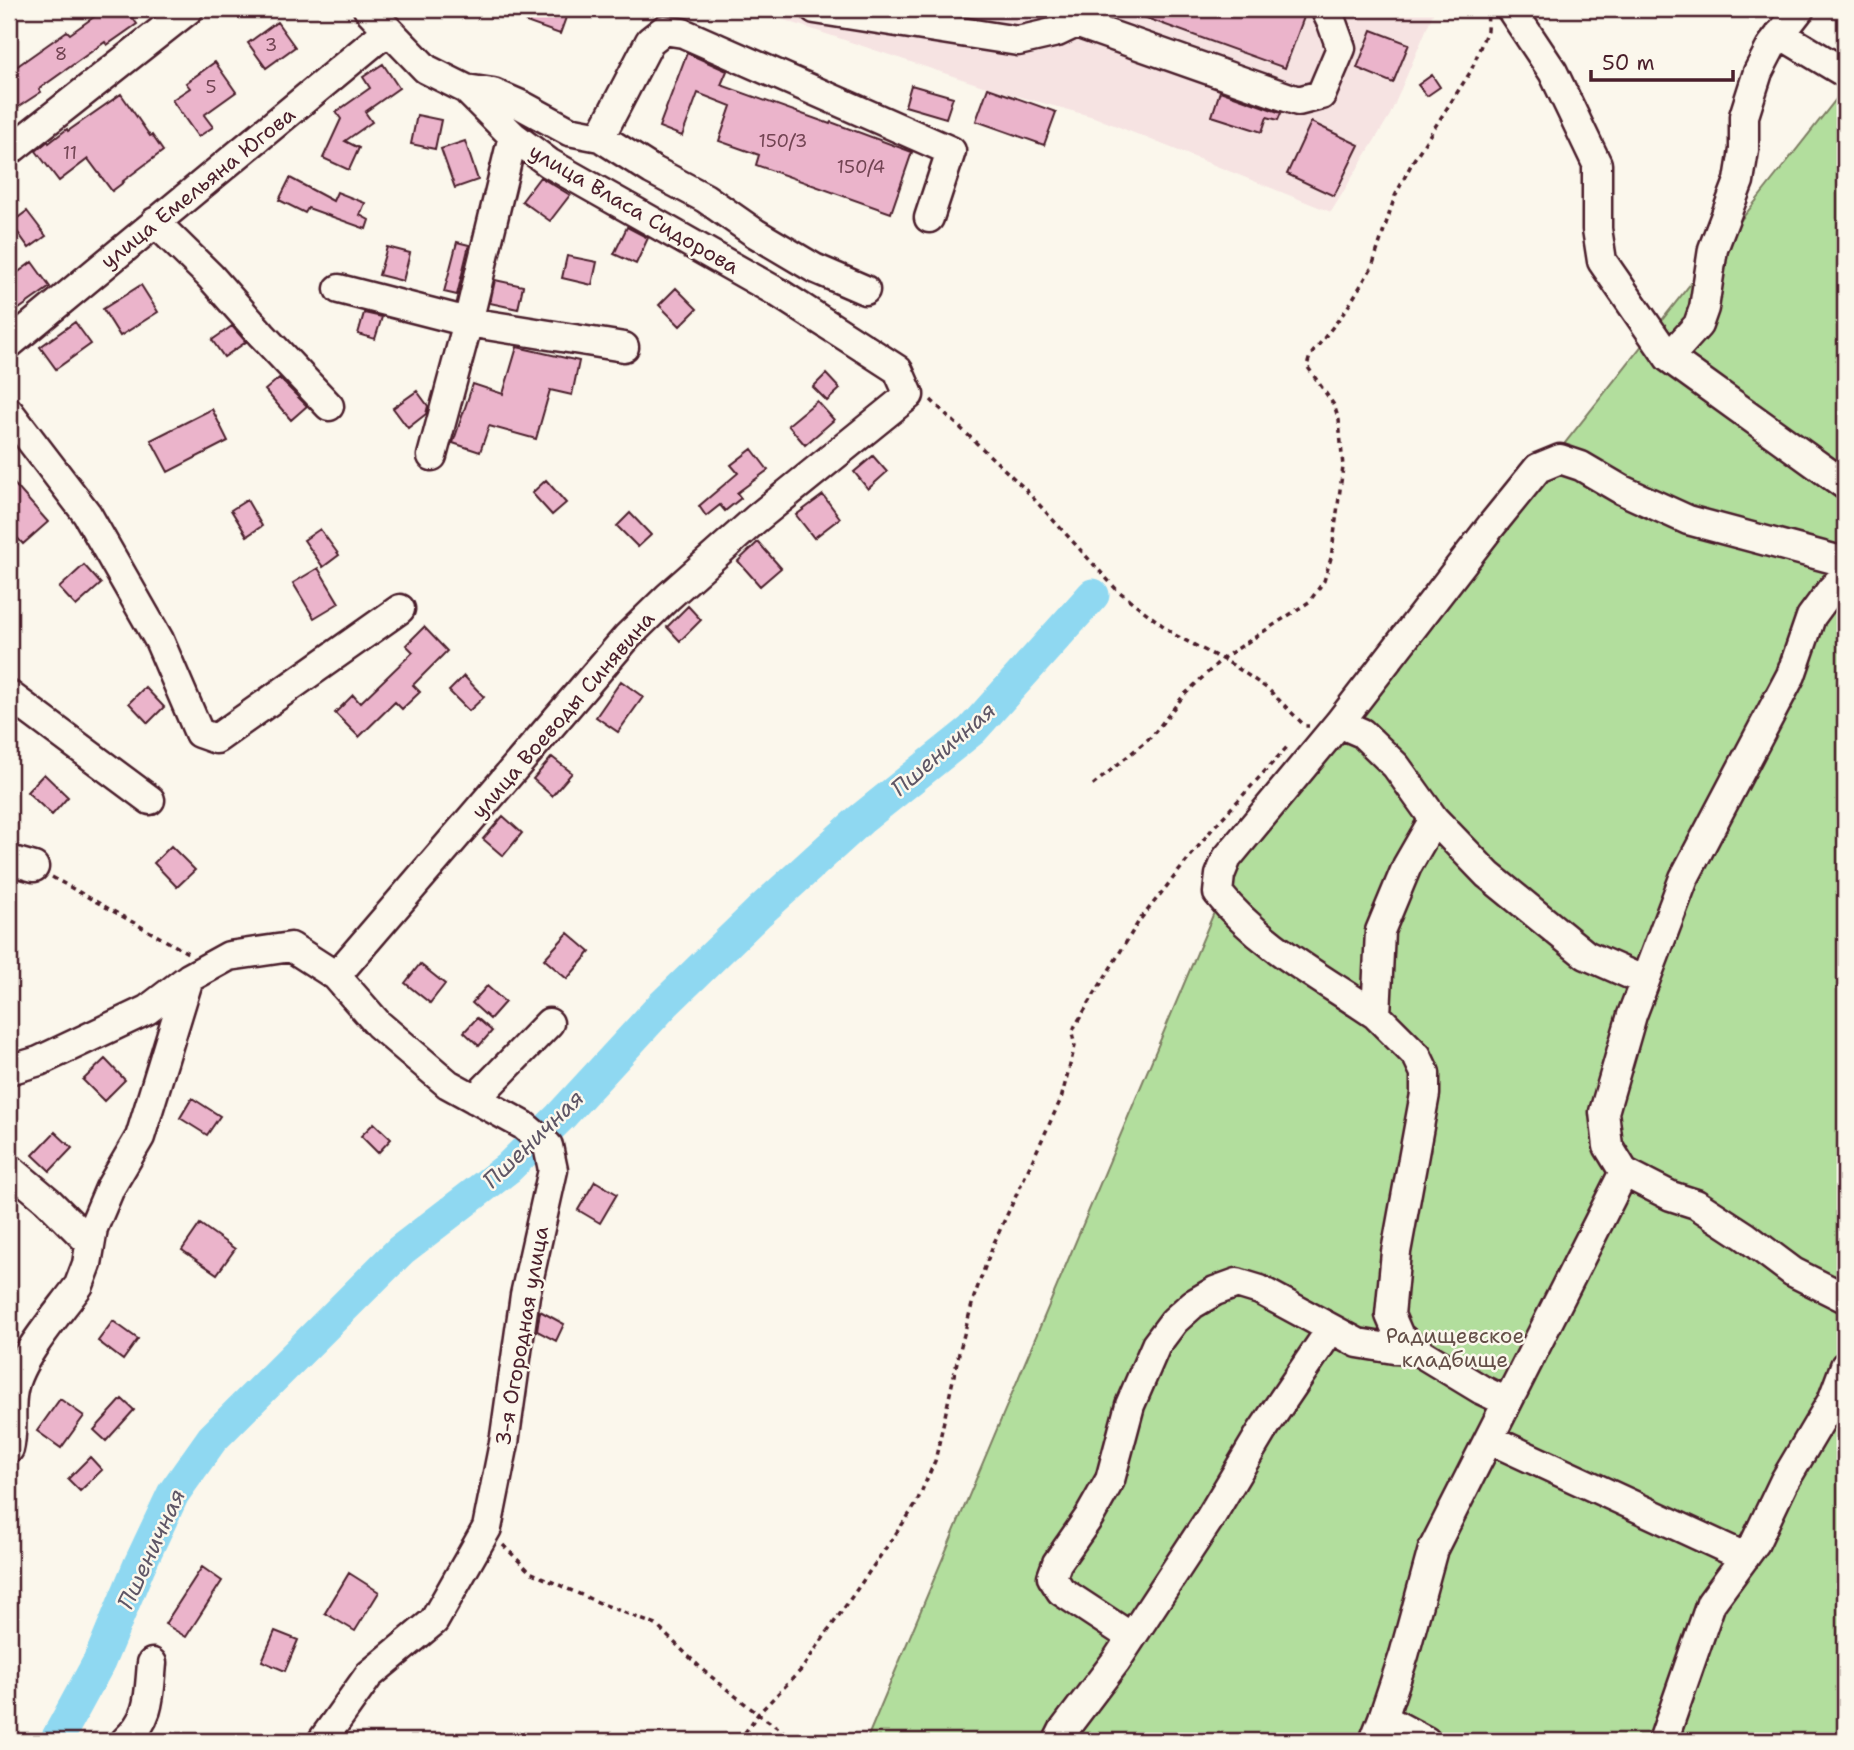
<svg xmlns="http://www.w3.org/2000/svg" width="1854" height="1750" font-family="'Shantell Sans',sans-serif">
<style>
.built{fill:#f6e3e2}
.green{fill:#b2de9d;stroke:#7e7e64;stroke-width:2}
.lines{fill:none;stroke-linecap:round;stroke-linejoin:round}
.river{stroke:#8fd8f1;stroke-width:33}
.building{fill:#ebb4cb;stroke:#4a1f2b;stroke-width:2}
.minor-casing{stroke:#4a1f2b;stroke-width:33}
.path{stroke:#4a1f2b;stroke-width:3.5;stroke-dasharray:5 5;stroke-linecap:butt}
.minor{stroke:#fbf7ec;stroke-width:28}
.labels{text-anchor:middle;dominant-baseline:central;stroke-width:5;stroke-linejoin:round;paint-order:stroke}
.number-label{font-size:18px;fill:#724453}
.street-label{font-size:21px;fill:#4a1f2b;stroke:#fbf7ec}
.park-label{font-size:21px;fill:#644f48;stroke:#fbf7ec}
.water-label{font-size:23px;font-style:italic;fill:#5f5666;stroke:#fbf7ec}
</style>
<rect width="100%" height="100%" fill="#fbf7ec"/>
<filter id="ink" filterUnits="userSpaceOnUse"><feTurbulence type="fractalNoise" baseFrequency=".0143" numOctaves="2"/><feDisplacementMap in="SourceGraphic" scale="14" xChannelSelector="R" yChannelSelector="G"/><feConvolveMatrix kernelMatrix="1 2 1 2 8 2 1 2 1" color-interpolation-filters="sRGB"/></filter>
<g filter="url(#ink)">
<path class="built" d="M751 9H1435L1390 115 1331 212 1094 117 995 90Z"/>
<path class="green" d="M1845 88V1741H866L1236 860Z"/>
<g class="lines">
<path class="river" d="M56 1741 99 1662 139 1566 173 1494 212 1439 401 1250 508 1168 560 1117 663 1005 759 912 860 820 972 730 1093 595"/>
</g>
<path class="building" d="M105 9H126L137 24 107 45 105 42 39 89 41 92 9 113V72L67 31 70 34Z
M531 9H569L560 34 526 22Z
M1127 9H1281L1304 17 1285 68 1127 11Z
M277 22 295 47 266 68 248 43Z
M1372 30 1409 44 1393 83 1357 68Z
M687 53 727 71 721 85 830 124 831 122 912 152 891 213 756 165 759 155 719 141 731 106 698 93 682 136 659 127Z
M215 62 236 92 204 115 213 127 198 137 172 100 190 88 186 83Z
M383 64 399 88 365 112 372 122 345 141 359 148 349 170 323 158 341 119 336 112 370 88 363 77Z
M1432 75 1440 87 1427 96 1418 85Z
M911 85 953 97 946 118 905 106Z
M988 88 1056 112 1044 145 976 121Z
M1220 91 1281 113 1278 120 1267 117 1262 132 1212 116Z
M121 94 150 136 152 135 163 151 123 181 124 182 112 191 88 159 59 181 36 151 48 141 49 143 67 129 68 131Z
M417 115 441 120 435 149 411 144Z
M1311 122 1359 145 1334 196 1287 174Z
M465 141 478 180 455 188 441 149Z
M540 177 570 195 550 221 522 201Z
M290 178 333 201 337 192 365 203 360 215 369 220 366 229 308 208 305 213 279 200Z
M27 211 46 236 29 248 11 223Z
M627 227 648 238 636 264 614 254Z
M457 242 469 245 457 295 444 292Z
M387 247 410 253 403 281 379 275Z
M567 256 597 262 592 285 562 278Z
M32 262 50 287 9 316V279Z
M495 280 523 286 518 309 490 303Z
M141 285 158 312 120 336 103 309Z
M676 288 697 309 680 326 659 305Z
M364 313 382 317 375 339 358 334Z
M75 322 91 344 56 369 40 347Z
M232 326 246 342 224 357 212 340Z
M517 347 579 361 572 395 550 390 536 439 489 426 480 452 453 443 473 384 503 394Z
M826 374 840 389 827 401 813 387Z
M279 378 307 406 291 420 265 390Z
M417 391 428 406 426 414 408 428 393 408Z
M817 401 834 420 805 445 788 425Z
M212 409 228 441 168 472 151 440Z
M752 449 768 470 737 493 741 498 725 511 720 505 706 516 699 506 738 473 731 465Z
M873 456 887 472 868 489 854 472Z
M9 478 48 522 23 544 9 529Z
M546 480 566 503 552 515 532 493Z
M823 495 840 518 814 538 796 515Z
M247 500 262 526 247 536 231 510Z
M630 513 651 535 638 547 617 526Z
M320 529 339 555 323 567 304 540Z
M758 542 781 568 760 586 738 561Z
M84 565 101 584 76 606 59 588Z
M318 568 339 603 314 618 293 583Z
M688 606 701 620 680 641 667 627Z
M424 627 447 651 413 685 420 692 402 709 395 702 359 737 335 713 353 695 360 703 413 652 406 645Z
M464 676 484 697 469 711 449 691Z
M621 681 643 697 618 732 596 717Z
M145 687 164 707 148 723 129 703Z
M552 757 572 773 552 796 533 779Z
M44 774 68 797 52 815 27 792Z
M503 816 522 833 503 856 483 839Z
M171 846 195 870 177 887 154 863Z
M568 933 590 952 567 979 544 959Z
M420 964 445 984 430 1003 405 983Z
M487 986 505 1002 490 1019 472 1003Z
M477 1018 492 1031 479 1046 464 1032Z
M105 1059 125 1080 104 1101 83 1080Z
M192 1098 220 1116 207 1135 180 1118Z
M374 1123 391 1139 378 1153 361 1136Z
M55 1132 72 1148 50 1171 33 1155Z
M595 1181 617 1194 600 1223 578 1210Z
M200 1224 235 1249 217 1274 182 1250Z
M540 1311 564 1324 556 1341 537 1331Z
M113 1321 138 1339 123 1360 98 1341Z
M60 1399 84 1416 61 1448 37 1431Z
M122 1399 134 1410 106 1441 94 1430Z
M90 1457 102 1470 80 1491 68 1479Z
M202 1567 222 1581 186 1637 165 1624Z
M349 1573 379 1592 355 1631 325 1613Z
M275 1631 298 1640 285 1671 262 1661Z"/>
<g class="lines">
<g class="minor-casing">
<path id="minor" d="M815 9 1018 41 1057 32 1076 23
M1079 9 1076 23 1298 101 1321 95 1341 48 1332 23 1325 9
M1511 9 1553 72 1597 164V229L1602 261 1669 358 1845 485
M1780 34 1845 73
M466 89 493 93 523 106 569 131 600 137 650 41 664 30 683 33 951 151 929 218
M600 137 652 170 705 198 755 233 814 268 865 290
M9 151 189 9
M155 222 210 276 262 335 329 406
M339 289 468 322 624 347
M9 344 387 31
M1669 357 1698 325 1704 308 1713 249 1739 181 1744 150V116L1758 72 1772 45 1800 9
M9 412 87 514 159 640 199 733 216 739 400 609
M432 456 468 322 513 136
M9 695 150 800
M1339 723 1362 733 1396 766 1434 819 1488 875 1586 955 1645 981
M9 860 34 867
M336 976 627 637 668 597 756 519 909 395 898 370 847 337 777 292 549 163 513 136 466 89 426 69 368 9
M1376 1015C1322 978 1259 945 1218 893L1220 875 1227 858 1339 723 1491 526 1538 468 1560 459 1581 466 1622 490 1688 520 1845 562
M9 1070 39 1061 147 1010 189 978 229 956 291 947 336 976 378 1024 448 1084 523 1125 548 1146 553 1170 525 1295 504 1443 487 1528 434 1621 369 1675 322 1741
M475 1099 549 1023
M9 1168 47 1200 90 1243
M1624 1172 1671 1196 1696 1204 1745 1236 1793 1272 1845 1298
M1416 1350 1399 1336 1390 1315 1396 1252 1425 1094V1073L1417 1056 1376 1015 1380 931 1407 866 1434 819
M1489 1439 1745 1557
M9 1449C14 1430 9 1409 13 1390 19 1357 59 1313 79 1285L87 1264 93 1228 110 1188 140 1137 189 978
M1131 1637 1061 1591 1052 1577 1057 1563 1089 1517 1110 1480 1130 1405 1156 1345 1174 1321 1193 1304 1215 1291 1237 1283 1260 1290 1358 1343 1394 1349 1416 1350 1482 1390 1507 1402
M1383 1718 1426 1741
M125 1741C151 1718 149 1695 152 1663
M1058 1741 1063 1731 1116 1661 1210 1518 1262 1431 1331 1329
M1374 1741 1383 1718 1404 1655 1433 1549 1624 1172 1608 1146 1604 1112 1632 1015 1684 878 1791 675 1811 617 1831 590 1845 575
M1663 1741 1711 1603 1755 1543 1784 1482 1832 1401 1845 1366"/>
</g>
<path class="path" d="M931 400 1023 487 1117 590 1175 635 1233 665 1268 689 1305 726H1309
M1093 785 1152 736 1184 695 1223 658 1309 602 1324 581 1331 558 1343 467 1339 420 1334 405 1307 366 1310 356 1346 310 1372 267 1395 196 1413 161 1471 71 1487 30 1488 14
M52 877 188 953
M503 1545 530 1572 595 1601 656 1625 704 1671 758 1714 797 1741
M739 1741 758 1714 801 1670 915 1506 935 1461 959 1353 974 1297 993 1245 1061 1099 1075 1046 1072 1033 1075 1026 1139 921 1213 828 1288 746"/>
<use href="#minor" class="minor"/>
</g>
</g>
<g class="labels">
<g class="number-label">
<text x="271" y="45">3</text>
<text x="61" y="54">8</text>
<text x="211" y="87">5</text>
<text x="783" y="141">150/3</text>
<text x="70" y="153">11</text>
<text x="861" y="167">150/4</text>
</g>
<g class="street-label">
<text transform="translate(198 188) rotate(-39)">улица Емельяна Югова</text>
<text transform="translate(634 209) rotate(30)">улица Власа Сидорова</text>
<text transform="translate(563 715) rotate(-49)">улица Воеводы Синявина</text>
<text transform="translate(522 1336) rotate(-80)">3-я Огородная улица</text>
</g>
<g class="park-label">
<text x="1455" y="1336">Радищевское<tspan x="1455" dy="24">кладбище</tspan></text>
</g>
<g class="water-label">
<text transform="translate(943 749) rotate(-41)">Пшеничная</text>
<text transform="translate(533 1139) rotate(-44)">Пшеничная</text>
<text transform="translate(151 1549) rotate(-65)">Пшеничная</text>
</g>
</g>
<rect width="1854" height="1750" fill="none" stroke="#fbf7ec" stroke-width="35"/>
<rect x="18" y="18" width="1819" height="1715" fill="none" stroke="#4a1f2b" stroke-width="2.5" filter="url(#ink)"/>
<path d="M1591 70v10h142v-10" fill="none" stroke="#4a1f2b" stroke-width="3.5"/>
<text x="1602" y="70" font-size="21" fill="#4a1f2b" stroke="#fbf7ec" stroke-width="5" paint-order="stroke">50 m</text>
</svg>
